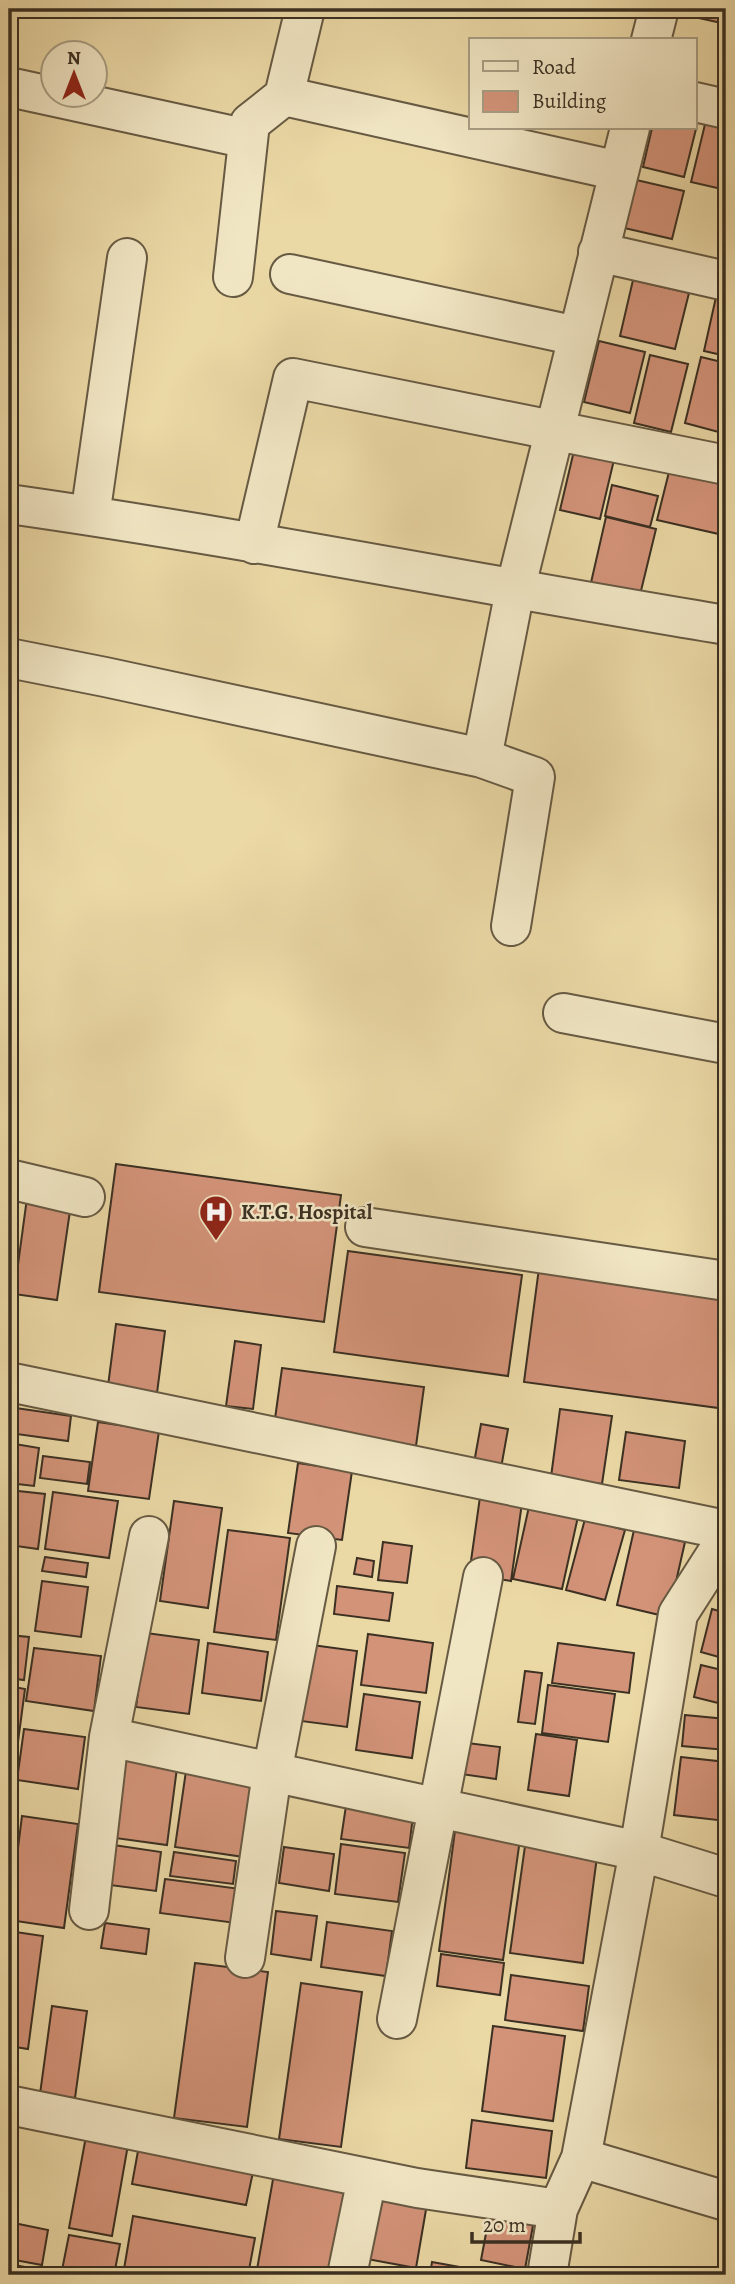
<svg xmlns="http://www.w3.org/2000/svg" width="735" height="2284" font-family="Alegreya,serif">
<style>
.building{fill:#d39379;stroke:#3b3022;stroke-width:2}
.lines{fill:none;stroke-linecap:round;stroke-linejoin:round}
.minor-casing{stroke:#675a43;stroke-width:42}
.minor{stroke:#f1e6c4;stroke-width:38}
.labels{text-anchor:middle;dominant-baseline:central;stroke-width:5;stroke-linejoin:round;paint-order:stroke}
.poi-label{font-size:21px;font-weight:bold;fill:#3b3022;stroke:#f1e6c4;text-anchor:start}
</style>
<rect width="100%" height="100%" fill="#ead8a5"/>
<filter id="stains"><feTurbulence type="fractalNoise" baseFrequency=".00286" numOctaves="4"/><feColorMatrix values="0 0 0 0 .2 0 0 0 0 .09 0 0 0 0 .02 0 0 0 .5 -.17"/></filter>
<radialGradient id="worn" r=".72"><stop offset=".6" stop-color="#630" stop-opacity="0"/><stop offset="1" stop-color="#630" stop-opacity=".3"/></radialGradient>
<path class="building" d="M687 9H726V24L685 15Z
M708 112 726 116V190L691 182Z
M695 116 699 117 684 177 643 167 652 128H695Z
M632 179 684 191 672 239 620 227Z
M633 280 689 293 675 349 620 336Z
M716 297 726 300V356L704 351Z
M599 341 645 352 630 413 584 402Z
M650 355 688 364 671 432 634 423Z
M701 357 726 363V434L685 423Z
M577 438 617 447 600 519 560 510Z
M672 460 726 473V524L723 535 657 520Z
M612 485 658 496 650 527 605 516Z
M606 517 656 529 639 599 590 587Z
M9 1059 17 1061 10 1086H9Z
M116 1164 341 1195 324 1322 99 1292Z
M27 1198 71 1204 57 1300 14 1294Z
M348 1251 522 1275 508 1376 334 1352Z
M539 1268 726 1293V1409L524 1382Z
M116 1324 165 1331 157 1393 108 1386Z
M235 1341 261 1345 253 1409 226 1406Z
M282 1368 424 1387 416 1446 274 1426Z
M9 1407 71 1416 68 1441 9 1433Z
M560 1409 612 1416 602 1484 551 1477Z
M98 1422 159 1431 149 1499 88 1491Z
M481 1424 508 1429 501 1468 474 1463Z
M626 1432 685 1441 679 1488 619 1480Z
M9 1443 39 1448 34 1486 9 1483Z
M43 1456 90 1462 87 1484 40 1478Z
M298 1463 352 1471 342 1540 288 1533Z
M9 1490 45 1494 38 1549 9 1545Z
M53 1492 118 1501 109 1558 45 1549Z
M480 1497 522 1503 511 1581 469 1575Z
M174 1501 222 1508 208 1608 160 1601Z
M530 1502 579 1512 562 1589 513 1579Z
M585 1519 625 1530 605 1600 566 1590Z
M228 1530 290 1538 276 1640 214 1632Z
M634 1530 685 1542 668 1617 617 1605Z
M383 1542 412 1546 407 1583 378 1580Z
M45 1557 88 1563 86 1577 42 1571Z
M357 1558 374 1561 372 1577 354 1574Z
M42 1581 88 1587 81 1637 35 1631Z
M337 1586 393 1593 389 1621 334 1614Z
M712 1609 726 1613V1659L701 1652Z
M146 1633 199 1640 189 1714 136 1707Z
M368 1634 433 1643 426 1693 361 1685Z
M9 1635 29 1637 24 1680 9 1678Z
M208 1643 268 1652 261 1701 202 1693Z
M558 1643 634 1653 629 1693 552 1683Z
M312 1645 357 1651 347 1727 301 1721Z
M34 1648 101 1656 94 1711 26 1701Z
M701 1665 726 1671V1705L694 1697Z
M525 1671 542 1673 535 1724 518 1722Z
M548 1685 615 1694 608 1742 542 1733Z
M9 1686 25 1689 18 1742 9 1741Z
M364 1694 420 1702 412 1758 356 1750Z
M685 1715 726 1719V1750L682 1746Z
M24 1729 85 1737 78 1789 17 1780Z
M536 1734 577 1740 569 1796 528 1790Z
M459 1742 500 1747 496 1779 454 1773Z
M127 1753 178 1760 167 1845 115 1838Z
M681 1757 726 1762V1821L674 1815Z
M187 1764 255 1773 244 1857 175 1847Z
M347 1799 414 1808 409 1848 341 1839Z
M22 1816 78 1824 64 1928 9 1920Z
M456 1823 521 1832 503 1960 439 1951Z
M526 1839 598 1849 583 1963 510 1953Z
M100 1843 161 1852 156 1891 94 1883Z
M341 1844 405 1853 398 1902 335 1894Z
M284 1847 334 1854 329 1891 279 1883Z
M174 1852 236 1861 233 1884 170 1876Z
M165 1879 248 1890 243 1924 160 1913Z
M276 1911 317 1916 311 1960 271 1954Z
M327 1922 392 1931 386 1976 321 1967Z
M105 1923 149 1929 146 1954 101 1948Z
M9 1931 43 1936 28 2049 9 2046Z
M441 1954 504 1963 500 1995 437 1986Z
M195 1963 268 1972 247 2127 174 2118Z
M511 1975 589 1986 583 2031 505 2020Z
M301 1983 362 1992 341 2147 279 2139Z
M52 2006 87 2011 75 2098 40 2094Z
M493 2026 565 2036 553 2121 482 2111Z
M472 2120 552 2131 546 2178 466 2168Z
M9 2127 14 2128 9 2155Z
M87 2131 129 2139 112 2236 69 2228Z
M138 2151 253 2172 246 2205 132 2184Z
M275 2168 354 2182 337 2275H256Z
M380 2189 428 2198 416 2268 367 2259Z
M490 2212 534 2220 525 2269 481 2260Z
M133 2216 255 2238 248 2275H123Z
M9 2222 48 2230 42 2265 9 2259Z
M69 2235 120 2244 114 2275H61Z
M432 2262 504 2275H430Z
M9 2264 51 2272 50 2275H9Z
M372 2270 399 2275H371Z"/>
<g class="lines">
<g class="minor-casing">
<path id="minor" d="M651 40 659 9
M9 87 248 139
M284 96 619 171
M695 102 726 109
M598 252 726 281
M290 274 577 336
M233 277 250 123 284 96 305 9
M9 504C249 538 487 586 726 625
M90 516 127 258
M254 544 293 378 726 465
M9 658 105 677 482 758 515 590 630 128
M482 758 535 777 511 926
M563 1013 726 1044
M9 1179 85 1197
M365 1227 726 1281
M9 1382 726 1530
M149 1536 109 1737 639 1851 726 1878
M89 1910 109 1737
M245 1958 272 1773 316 1546
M397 2019 483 1577
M9 2105 417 2188 558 2209
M581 2158 726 2201
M347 2275 367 2178
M547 2275 558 2209 581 2158 639 1851 678 1614 726 1539"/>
</g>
<use href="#minor" class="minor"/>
</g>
<defs>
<g id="hospital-pin" transform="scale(1.75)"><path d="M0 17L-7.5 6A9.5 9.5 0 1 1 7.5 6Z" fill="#8f2418" stroke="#f1e6c4"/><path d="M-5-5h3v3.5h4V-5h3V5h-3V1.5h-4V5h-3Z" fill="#fff"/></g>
</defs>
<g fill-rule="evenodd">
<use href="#hospital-pin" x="216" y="1212"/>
</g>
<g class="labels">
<g class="poi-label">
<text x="241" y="1212">K.T.G. Hospital</text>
</g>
</g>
<rect width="735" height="2284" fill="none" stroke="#ead8a5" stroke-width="35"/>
<rect x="10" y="10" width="714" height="2263" fill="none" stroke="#3b3022" stroke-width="3.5"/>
<rect x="18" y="18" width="700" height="2249" fill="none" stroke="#3b3022" stroke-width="2"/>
<rect x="469" y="38" width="228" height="91" fill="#f1e6c4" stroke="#a89d83" stroke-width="2"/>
<rect x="483" y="61" width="35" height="10" fill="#f1e6c4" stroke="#a89d83" stroke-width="2"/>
<text x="532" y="74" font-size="21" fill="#3b3022">Road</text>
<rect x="483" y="91" width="35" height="21" fill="#d39379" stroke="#a89d83" stroke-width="2"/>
<text x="532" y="108" font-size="21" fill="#3b3022">Building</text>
<g transform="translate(74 74)"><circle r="33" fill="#f1e6c4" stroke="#a89d83" stroke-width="2"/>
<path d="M0-5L12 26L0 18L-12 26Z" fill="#8f2418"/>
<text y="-10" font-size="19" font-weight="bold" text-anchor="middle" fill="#3b3022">N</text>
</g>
<path d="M472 2232v10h108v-10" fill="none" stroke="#3b3022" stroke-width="3.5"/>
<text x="483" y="2232" font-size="21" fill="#3b3022" stroke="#f1e6c4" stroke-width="5" paint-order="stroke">20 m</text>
<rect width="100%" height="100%" filter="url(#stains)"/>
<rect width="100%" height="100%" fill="url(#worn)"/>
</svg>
